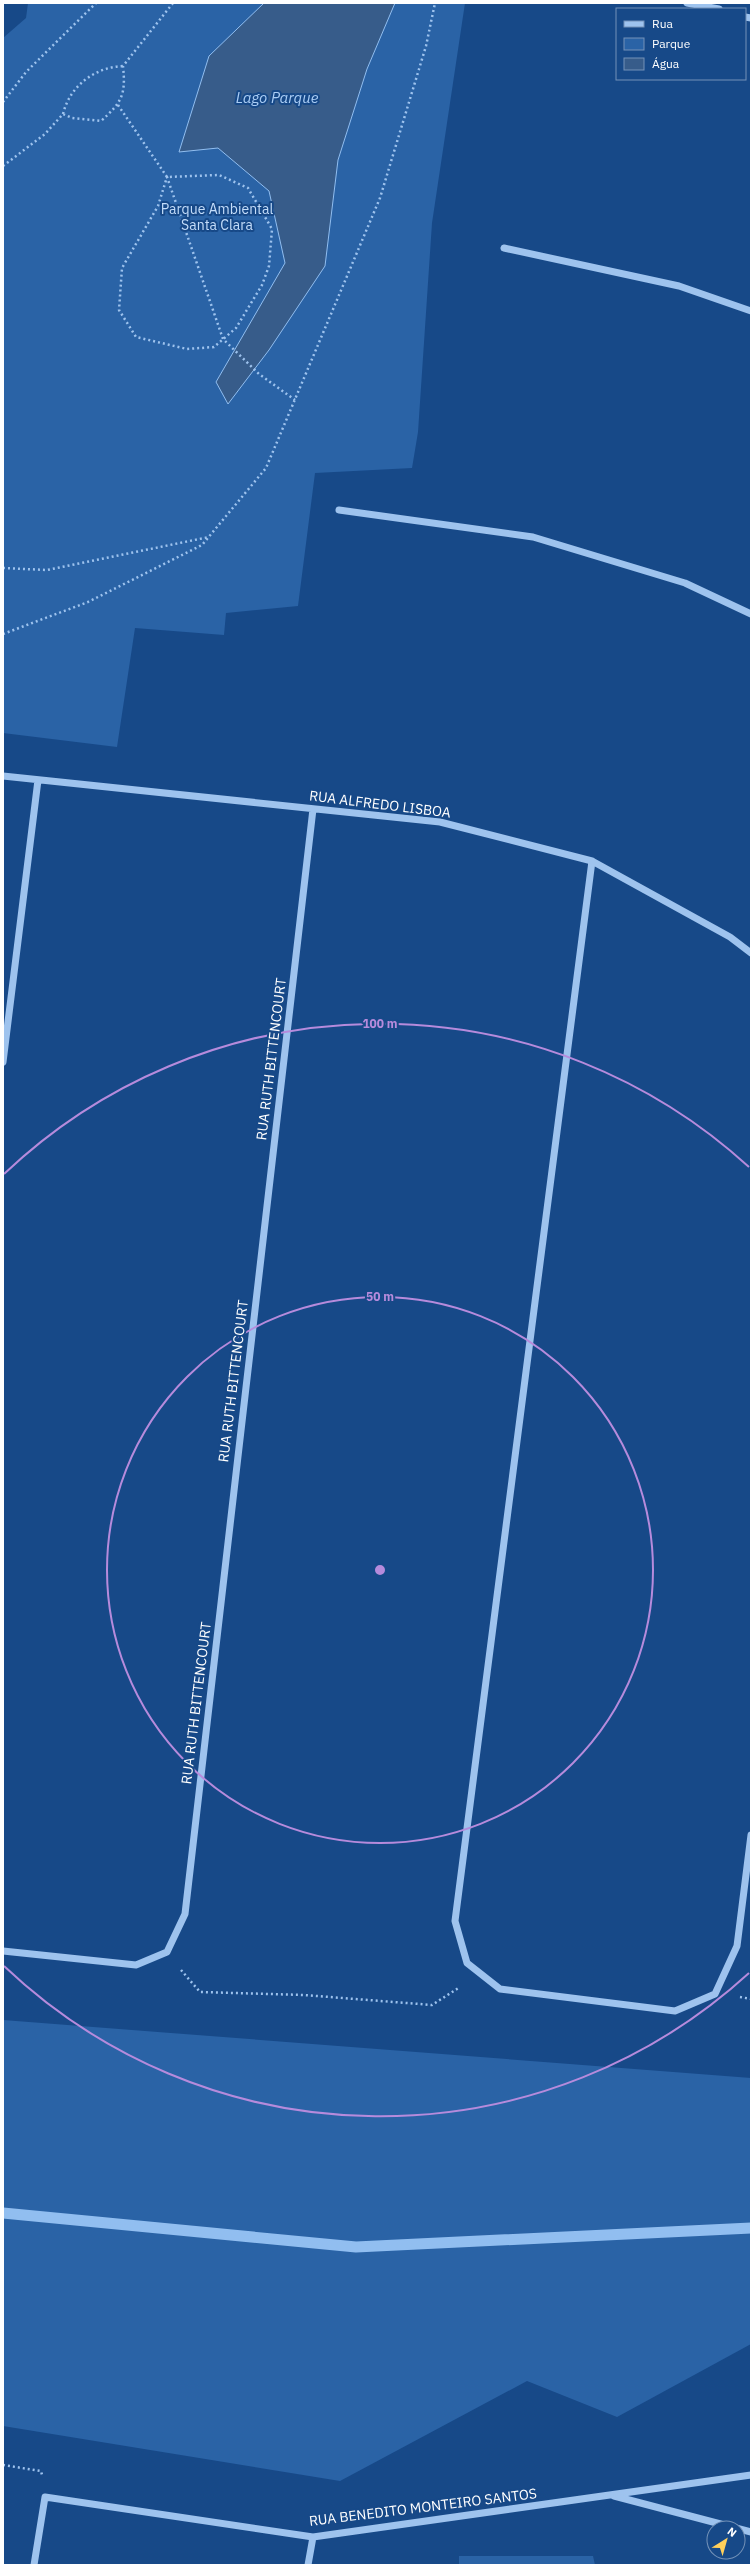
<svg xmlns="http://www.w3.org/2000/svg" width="754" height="2568" font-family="'IBM Plex Sans',sans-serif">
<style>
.green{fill:#2a63a6}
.water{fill:#375c8a;stroke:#91bef0}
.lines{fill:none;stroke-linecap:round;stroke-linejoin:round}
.stream{stroke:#91bef0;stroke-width:11}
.path{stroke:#9ec3ee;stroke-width:2.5;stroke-dasharray:2 3;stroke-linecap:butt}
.minor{stroke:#9ec3ee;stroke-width:7}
.ring{fill:none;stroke:#b68bdc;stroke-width:2}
.labels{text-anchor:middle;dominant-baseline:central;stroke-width:4;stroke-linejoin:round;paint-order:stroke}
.park-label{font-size:14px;fill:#c4ddfa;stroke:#174988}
.street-label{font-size:14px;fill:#fff;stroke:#174988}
.water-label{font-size:15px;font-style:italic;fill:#aacdf5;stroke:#174988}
.centre{fill:#b68bdc;stroke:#174988;stroke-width:2}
.ring-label{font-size:12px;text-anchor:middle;font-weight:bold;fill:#b68bdc;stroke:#174988;stroke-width:4;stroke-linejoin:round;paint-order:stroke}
</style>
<rect width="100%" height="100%" fill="#174988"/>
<path class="green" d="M28 3H465L432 223 418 432 412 468 315 473 298 606 226 613 224 635 135 628 117 747 3 733V38L26 18Z
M3 2020 751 2078V2344L617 2417 527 2381 340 2481 3 2426Z
M459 2556H593L595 2565H459Z"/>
<path class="water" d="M264 3H395L367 69 338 160 325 266 269 350 228 404 216 382 285 263 269 191 218 148 179 152 209 56Z"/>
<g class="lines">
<path class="stream" d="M3 2213 356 2247 751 2228"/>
<path class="path" d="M3 102 26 72 96 3
M118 105 167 177 219 175 248 188 272 229 269 266 262 285 236 328 214 347 187 349 136 337 119 310 122 268 158 206 167 177 223 339 259 374 295 400
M63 114C70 85 96 67 123 66
M3 166 45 134 63 114 72 118 101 121C122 102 126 95 123 66L173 3
M3 568 47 570 209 537
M3 634 88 602 202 545 266 468 380 198 426 46 435 3
M181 1970 200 1992 304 1995 432 2005 460 1987
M740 1997 751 1999
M3 2465 41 2471 42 2475"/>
<path class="minor" d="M687 3 719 9
M745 17 751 18
M504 248 679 286 751 311
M339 510 533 537 685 583 751 614
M3 776 440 822 592 861 730 937 751 953
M592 861 455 1921 467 1963 500 1989 675 2011 715 1994 737 1946 751 1835
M3 1062 38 780
M3 1951 136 1965 167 1952 185 1914 313 809
M614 2496 751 2532
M34 2565 45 2497 313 2537 751 2475
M308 2565 313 2537"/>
</g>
<g class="ring">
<circle cx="380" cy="1570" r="273"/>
<path d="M749 1973A546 546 0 0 1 4 1966M4 1174A546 546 0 0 1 749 1167"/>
</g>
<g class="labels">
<g class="park-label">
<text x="217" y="209">Parque Ambiental<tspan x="217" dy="16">Santa Clara</tspan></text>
</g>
<g class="street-label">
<text transform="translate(380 804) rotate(7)">RUA ALFREDO LISBOA</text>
<text transform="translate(271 1059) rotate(-83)">RUA RUTH BITTENCOURT</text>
<text transform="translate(233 1381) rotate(-83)">RUA RUTH BITTENCOURT</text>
<text transform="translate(196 1703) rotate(-83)">RUA RUTH BITTENCOURT</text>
<text transform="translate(423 2507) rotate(-7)">RUA BENEDITO MONTEIRO SANTOS</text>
</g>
<g class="water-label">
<text x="277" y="97">Lago Parque</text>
</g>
</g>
<circle cx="380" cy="1570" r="6" class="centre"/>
<g class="ring-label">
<text x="380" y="1028">100 m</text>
<text x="380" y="1301">50 m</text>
</g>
<rect width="754" height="2568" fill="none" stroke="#ffffff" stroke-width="8"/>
<rect x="616" y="8" width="130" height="72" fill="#174988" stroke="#7492b8"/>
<rect x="624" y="21" width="20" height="6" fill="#9ec3ee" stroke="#7492b8"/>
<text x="652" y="28" font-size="12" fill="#ffffff">Rua</text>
<rect x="624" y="38" width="20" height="12" fill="#2a63a6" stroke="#7492b8"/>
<text x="652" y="48" font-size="12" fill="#ffffff">Parque</text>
<rect x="624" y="58" width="20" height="12" fill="#375c8a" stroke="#7492b8"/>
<text x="652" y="68" font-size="12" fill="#ffffff">Água</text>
<g transform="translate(726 2540) rotate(37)"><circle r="19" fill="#174988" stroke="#7492b8"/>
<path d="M0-3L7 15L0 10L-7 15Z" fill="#ffcf5b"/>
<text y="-6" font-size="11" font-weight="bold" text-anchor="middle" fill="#ffffff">N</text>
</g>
</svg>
